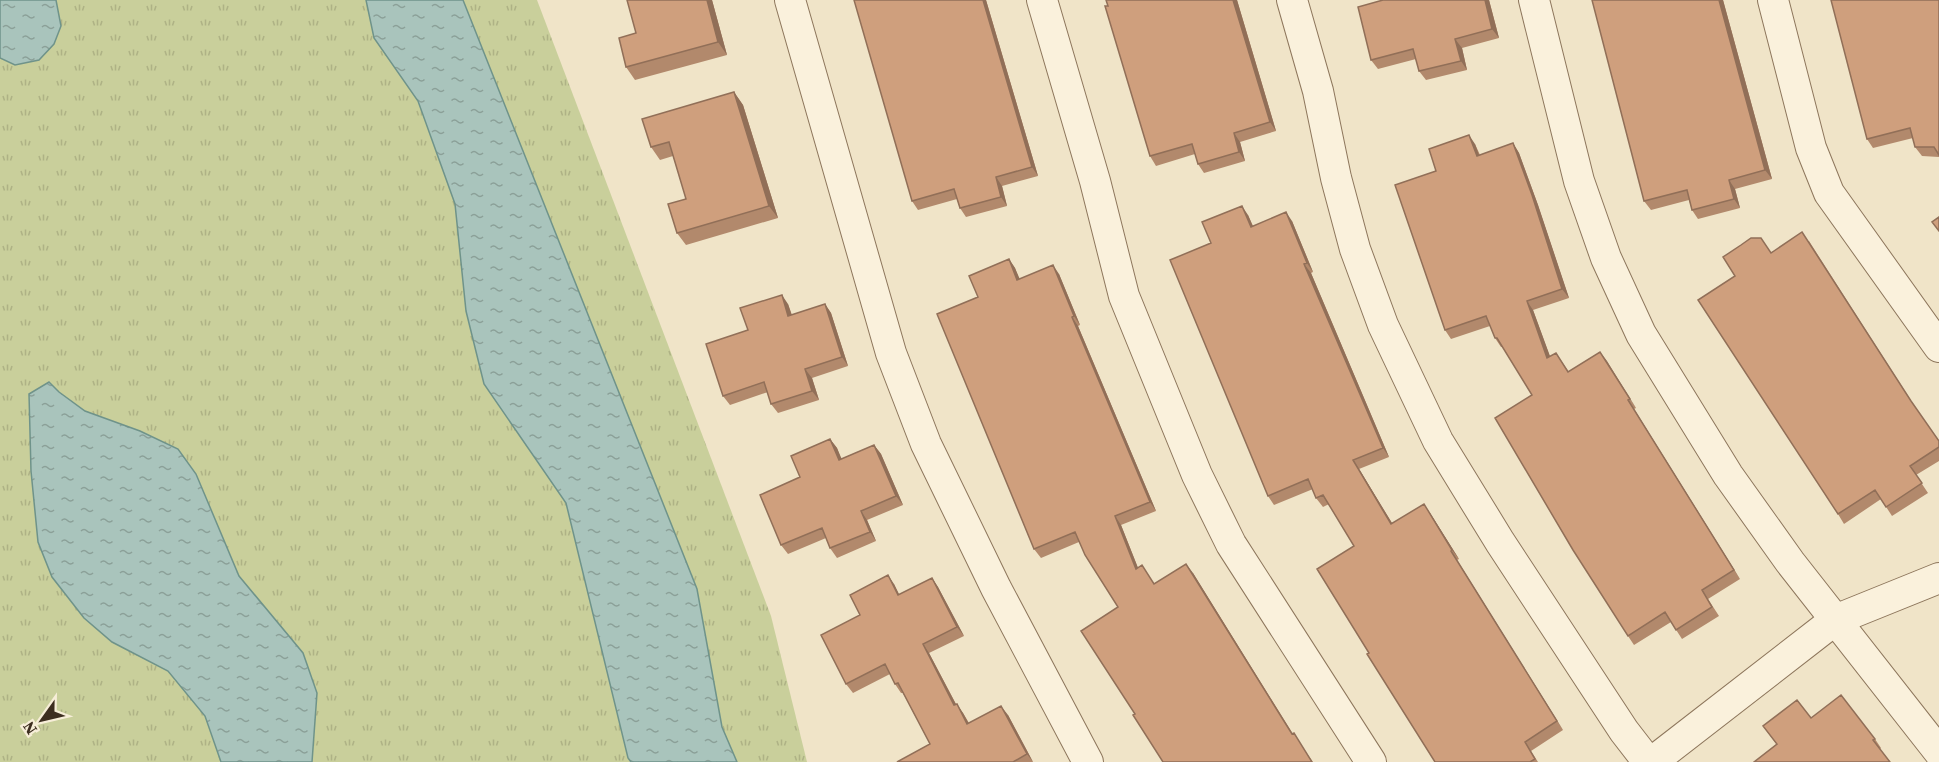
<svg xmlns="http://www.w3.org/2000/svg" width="1939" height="762" font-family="'Source Serif 4',serif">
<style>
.grass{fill:url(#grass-tufts)}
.water{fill:url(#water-ripples);stroke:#6f938a;stroke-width:1.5}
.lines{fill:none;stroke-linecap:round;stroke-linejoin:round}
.street-casing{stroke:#8d765c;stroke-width:32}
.street{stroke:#faf1dc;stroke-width:30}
.wall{fill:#b2896c}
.shaded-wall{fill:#916f58}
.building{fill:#cf9f7d;stroke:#916f58;stroke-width:1.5}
</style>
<defs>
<pattern id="grass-tufts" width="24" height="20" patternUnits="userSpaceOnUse" patternTransform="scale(1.5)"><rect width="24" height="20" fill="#c9cf9b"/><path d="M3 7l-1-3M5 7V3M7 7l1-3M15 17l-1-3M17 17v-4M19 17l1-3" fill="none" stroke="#aeb285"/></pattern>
<pattern id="water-ripples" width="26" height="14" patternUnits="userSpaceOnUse" patternTransform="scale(1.5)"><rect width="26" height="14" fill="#a9c4bc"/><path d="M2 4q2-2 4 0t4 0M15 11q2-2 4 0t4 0" fill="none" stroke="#8ba098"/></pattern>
</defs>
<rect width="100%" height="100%" fill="#f0e4c8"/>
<path class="grass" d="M0 0H537L771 616 807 762H0Z"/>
<path class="water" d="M0 0H56L61 26 54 44 39 60 15 65 0 58Z
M366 0H463L697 589 722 727 737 762H631L628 758 566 503 484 384 466 311 455 204 418 101 374 38Z
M49 382 59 392 85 411 140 431 178 449 196 474 239 576 303 653 317 693 312 762H221L205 716 168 671 112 642 84 618 52 577 38 542 31 471 29 394Z"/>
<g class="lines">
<g class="street-casing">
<path id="street" d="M790 0 891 353 926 444 996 588 1088 762
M1042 0 1095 181 1124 296 1197 475 1231 544 1371 762
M1292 0 1318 91 1336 178 1355 249 1383 325 1438 441 1500 542 1624 731 1648 762
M1534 0 1579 181 1606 258 1641 334 1728 475 1790 562 1939 752
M1773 0 1811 148 1829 193 1939 347
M1652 762 1835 620 1939 578"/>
</g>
<use href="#street" class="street"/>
</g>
<path class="wall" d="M627 0H712L727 55 635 80 626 67 636 33Z
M986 0 1038 176 1002 186 1007 206 966 217 960 208 957 199 918 210 912 201Z
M1106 0H1237L1276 131 1240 142 1245 161 1204 173 1198 164 1195 154 1156 166 1150 156Z
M1383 0H1489L1499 38 1462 48 1467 70 1426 80 1419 71 1416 59 1378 69 1371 60Z
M1592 0H1723L1772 179 1735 189 1740 208 1698 219 1692 210 1689 200 1651 210 1644 201Z
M1939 0V157L1922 156 1915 147 1913 138 1873 148 1867 139Z
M734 92 743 105 778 218 686 245 677 233 686 199 673 156 660 160 651 147Z
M1513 143 1519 153 1538 205 1569 298 1533 310 1550 357 1556 353 1569 372 1600 352 1636 408 1634 409 1740 579 1708 599 1719 616 1682 639 1671 622 1634 645 1628 636 1532 395 1503 347H1501L1495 338 1490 326 1451 339 1445 330 1475 144 1480 155Z
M1248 215 1253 226 1292 221 1313 272 1311 273 1389 457 1359 469 1392 523 1430 513 1459 559 1457 560 1563 730 1531 751 1538 762H1435L1369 653 1354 546 1329 504 1323 507 1316 498 1313 489 1274 505 1268 496 1211 243Z
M1809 241 1917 410 1939 441V461L1916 475 1928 493 1892 516 1881 499 1844 524 1838 514 1735 276 1771 252Z
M1009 259 1015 268 1019 279 1059 274 1080 325 1078 326 1156 511 1121 525 1138 568 1155 584 1193 573 1293 734 1313 762 1135 714 1118 607 1079 542 1041 558 1034 549Z
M788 304 792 315 825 304 831 313 848 366 812 378 819 400 778 413 771 404 768 392 730 405 723 396 748 330Z
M830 439 837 448 841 459 874 445 881 454 903 505 867 520 876 541 837 558 830 548 826 538 788 554 781 545 800 477Z
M932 578 938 587 964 636 929 653 956 704 963 713 969 723 1008 715 1033 762H897L930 744 903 693H901L895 684 890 674 853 693 846 684 860 615 894 584 899 595Z
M1811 718 1875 739 1881 748 1880 749 1777 745 1763 726Z"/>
<path class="shaded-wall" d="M707 0H712L727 55 718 42Z
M983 0H986L1038 176 1032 167Z
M1233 0H1237L1276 131 1270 122Z
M1485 0H1489L1499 38 1492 29Z
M1719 0H1723L1772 179 1765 170Z
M1455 39 1462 48 1467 70 1461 61Z
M734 92 743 105 778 218 769 206Z
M1234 133 1240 142 1245 161 1239 152Z
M1469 135 1475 144 1483 166 1477 156Z
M1513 143 1519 153 1538 205 1569 298 1562 289Z
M996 177 1002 186 1007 206 1001 197Z
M1729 180 1735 189 1740 208 1734 199Z
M1242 206 1248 215 1257 236 1251 227Z
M1286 212 1292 221 1313 272 1307 263Z
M1009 259 1015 268 1024 289 1017 280Z
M1304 264 1311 273 1389 457 1383 448Z
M1053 265 1059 274 1080 325 1074 316Z
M782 295 788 304 795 325 788 316Z
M1527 301 1533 310 1554 367 1547 358Z
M825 304 831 313 848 366 842 357Z
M1072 317 1078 326 1156 511 1150 502Z
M1600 352 1607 361 1636 408 1630 399Z
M805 369 812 378 819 400 812 391Z
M1628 400 1634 409 1740 579 1734 570Z
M830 439 837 448 846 469 839 460Z
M874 445 881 454 903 505 896 496Z
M1353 460 1359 469 1398 533 1391 524Z
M1424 504 1430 513 1459 559 1452 550Z
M861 511 867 520 876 541 870 532Z
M1115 516 1121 525 1142 578 1136 569Z
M1451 551 1457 560 1563 730 1557 721Z
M1186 564 1193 573 1298 743 1292 734Z
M888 575 894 584 904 604 898 595Z
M932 578 938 587 964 636 957 627Z
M923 644 929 653 961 714 954 705Z
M957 704 963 713 974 733 967 724Z
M1001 706 1008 715 1033 762 1027 754Z"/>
<path class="building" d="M627 0H707L718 42 626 67 619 38 636 33Z
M854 0H983L1032 167 996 177 1001 197 960 208 954 189 912 201Z
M1106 0H1233L1270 122 1234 133 1239 152 1198 164 1192 144 1150 156 1105 6H1108Z
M1383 0H1485L1492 29 1455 39 1461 61 1419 71 1413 49 1371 60 1358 7Z
M1592 0H1719L1765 170 1729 180 1734 199 1692 210 1687 190 1644 201Z
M1831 0H1939V155L1934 147H1915L1910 128 1867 139Z
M734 92 769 206 677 233 668 204 686 199 669 142 651 147 642 119Z
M1469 135 1477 156 1513 143 1532 195 1562 289 1527 301 1547 358 1556 353 1568 372 1600 352 1630 399 1628 400 1734 570 1702 590 1712 607 1676 630 1665 612 1628 636 1573 550 1495 418 1532 395 1497 338H1495L1486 316 1445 330 1395 185 1436 171 1429 149Z
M1242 206 1251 227 1286 212 1307 263 1304 264 1383 448 1353 460 1391 524 1424 504 1452 550 1451 551 1557 721 1525 742 1535 759 1530 762H1435L1367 654 1369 653 1317 569 1354 546 1323 495 1316 498 1308 479 1268 496 1170 260 1211 243 1202 222Z
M1939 217V231L1932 222Z
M1802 232 1911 401 1939 441V447L1910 466 1922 483 1886 507 1875 490 1838 514 1698 300 1735 276 1723 257 1741 245 1751 238H1761L1771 253Z
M1009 259 1017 280 1053 265 1074 316 1072 317 1150 502 1115 516 1136 569 1142 565 1154 584 1186 564 1292 734 1294 733 1312 762H1163L1133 715 1135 714 1081 631 1118 607 1085 555 1075 532 1034 549 937 314 978 297 969 276Z
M782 295 788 316 825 304 842 357 805 369 812 391 771 404 764 382 723 396 706 344 748 330 740 308Z
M830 439 839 460 874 445 896 496 861 511 870 532 830 548 822 528 781 545 760 495 800 477 791 456Z
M888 575 898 595 932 578 957 627 923 644 954 705 957 704 967 724 1001 706 1027 754 1013 762H897L930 744 898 683 895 684 885 664 846 684 821 635 860 615 850 595Z
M1841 695 1875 739 1873 740 1890 762H1754L1777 744 1763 726 1797 700 1811 718Z"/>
<g transform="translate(42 720) rotate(236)" stroke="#f7eed8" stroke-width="4.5" paint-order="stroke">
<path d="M0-4.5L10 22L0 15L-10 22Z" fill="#3d2e20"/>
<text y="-9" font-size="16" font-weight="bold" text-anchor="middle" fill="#3d2e20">N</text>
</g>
</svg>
